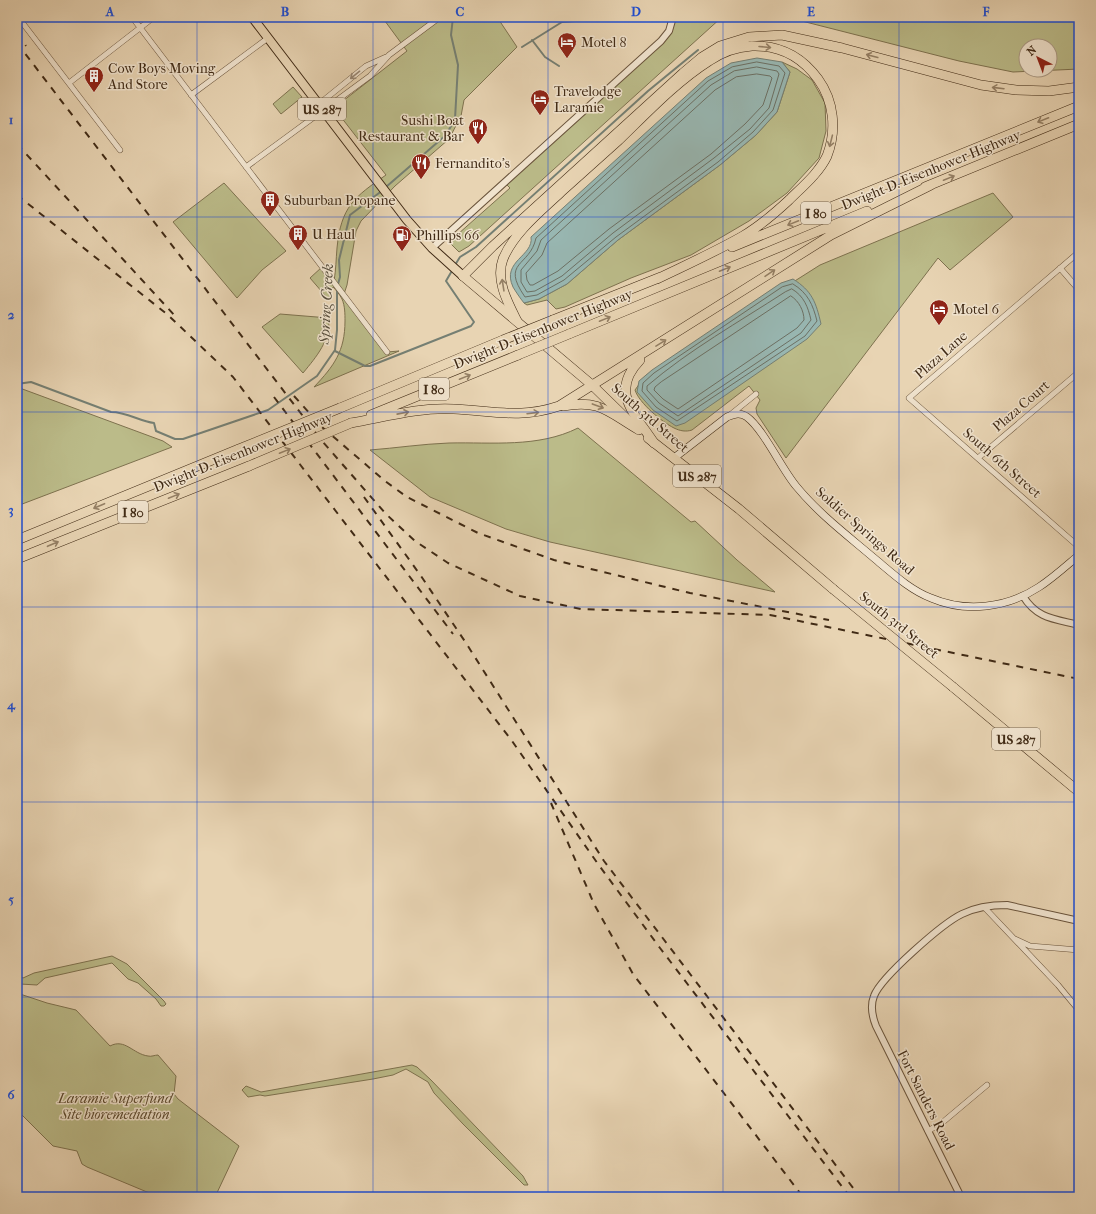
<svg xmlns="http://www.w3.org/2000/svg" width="1096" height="1214" font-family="'IM FELL French Canon',serif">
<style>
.green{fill:#bbbb89;stroke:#7e724f;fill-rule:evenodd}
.water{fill:#98b7b2;stroke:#757f73}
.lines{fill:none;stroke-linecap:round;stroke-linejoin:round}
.shore{stroke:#6c7064;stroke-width:1}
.stream{stroke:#757f73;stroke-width:2}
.minor-casing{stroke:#6a543c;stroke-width:6}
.tertiary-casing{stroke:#6a543c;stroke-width:8}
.secondary-casing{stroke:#402a15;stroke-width:8}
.primary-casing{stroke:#402a15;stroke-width:10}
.trunk-casing{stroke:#402a15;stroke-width:10}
.motorway-casing{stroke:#402a15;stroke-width:10}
.minor{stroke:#f0e3ce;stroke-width:5}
.tertiary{stroke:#f0e3ce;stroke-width:6}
.secondary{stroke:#f0e3ce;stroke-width:7}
.primary{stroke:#e8d4b3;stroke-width:8}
.trunk{stroke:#e8d4b3;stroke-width:9}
.motorway{stroke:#e8d4b3;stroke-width:9}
.rail{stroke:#402a15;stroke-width:2;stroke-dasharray:7 7;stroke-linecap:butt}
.trunk-bridge-casing{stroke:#402a15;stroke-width:10;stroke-linecap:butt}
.motorway-bridge-casing{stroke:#402a15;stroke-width:10;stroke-linecap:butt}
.trunk-bridge{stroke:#e8d4b3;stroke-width:9}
.motorway-bridge{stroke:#e8d4b3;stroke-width:9}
.oneway{stroke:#947f64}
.oneway2{stroke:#988672}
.grid{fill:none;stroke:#1d4ed8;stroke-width:1;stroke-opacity:0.55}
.labels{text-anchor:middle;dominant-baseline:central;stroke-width:3;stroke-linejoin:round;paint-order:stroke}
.shield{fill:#f0e3ce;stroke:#75624c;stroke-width:1}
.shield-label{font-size:13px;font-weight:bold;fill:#402a15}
.poi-label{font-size:14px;fill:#402a15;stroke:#f0e3ce;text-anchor:start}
.street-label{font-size:14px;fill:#402a15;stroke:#f0e3ce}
.park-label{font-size:14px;font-style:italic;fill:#59472c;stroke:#f0e3ce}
.water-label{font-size:15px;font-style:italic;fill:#564d3c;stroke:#f0e3ce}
.neatline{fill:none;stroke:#1d4ed8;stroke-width:1.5}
.grid-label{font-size:13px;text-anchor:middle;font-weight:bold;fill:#1d4ed8}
</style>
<rect width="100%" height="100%" fill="#e8d4b3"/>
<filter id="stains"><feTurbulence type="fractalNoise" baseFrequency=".005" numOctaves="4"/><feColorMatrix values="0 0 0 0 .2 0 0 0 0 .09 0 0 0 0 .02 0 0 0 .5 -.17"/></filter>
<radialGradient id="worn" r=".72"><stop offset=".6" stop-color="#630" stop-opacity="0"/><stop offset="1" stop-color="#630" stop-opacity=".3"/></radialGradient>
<path class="green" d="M382 17H497L517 47 464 100 461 116 449 139 395 186 361 221 356 231 347 285 344 294 387 352 399 351 314 387C334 366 345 351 345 321 345 314 345 306 342 299 340 295 336 290 333 287L329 300 310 278 322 267 334 281C336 270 336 259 337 248 341 207 354 197 386 175L334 108 407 51Z
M663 17H722L469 246 459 252 449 242 510 188 505 183 661 41 671 25Z
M786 17H1079V69L1013 72 959 61ZM1026 46H1050V70H1026Z
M782 62 797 69 812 80 825 103 826 131 819 158 787 193 749 221 691 255 631 278 565 307 556 309 547 300 527 305 524 303 539 299 567 284 618 240 720 165 756 135 777 112 790 72Z
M293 87 302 97 281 114 273 104Z
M224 183 286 251 262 270 237 298 173 222Z
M993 193 1013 217 950 270 938 258 786 458 757 414 756 408 760 400 749 386 692 430C686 432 680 431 674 428 662 422 639 403 635 390L645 376 820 265Z
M280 314 329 318C330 341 317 356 303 373L262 327Z
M17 387 163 441 172 447 17 506Z
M578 428 691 522 695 521 737 560 775 592 550 542 506 529 430 497 370 450C396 448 422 444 449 443 492 442 538 448 578 428Z
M112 956 127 964 164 1001 166 1004 164 1006H161L156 999 138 983 128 979 112 963 45 978 37 985 20 984 17 975 23 978 34 973Z
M17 993 47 1003 76 1010 110 1046C125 1038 133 1054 148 1056 151 1057 155 1055 158 1055L176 1076 174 1094 178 1099 239 1146 215 1197H159L87 1167 82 1164 77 1151 53 1146 17 1110Z
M412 1065 417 1067 431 1080 523 1176 528 1185H524L463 1124 434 1093 428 1082 406 1069 393 1075 373 1079 265 1096 260 1095 248 1097 242 1090 246 1086 261 1092Z"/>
<path class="water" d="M757 58 782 62 790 72 777 112 756 135 720 165 618 240 567 284 539 299 524 303C520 298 516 292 513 287 501 261 534 256 531 237L706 78 731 63Z
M793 279C812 291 816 302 821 324L807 339 685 423 676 426 653 410 637 392 639 381 652 370 781 283Z"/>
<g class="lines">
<path class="shore" d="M757 62 779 66 785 73 773 110 753 132 718 162 616 237 564 280 537 295 525 297C500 261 530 267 536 238L708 81 732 67Z
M757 67 777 71 779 74 769 108 750 129 714 158 613 233 562 276 535 291 527 292 521 282V270L537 251 541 240 711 85 734 71Z
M757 74 770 76 772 78 763 105 745 124 711 154 609 229 558 271 533 285H530L527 280 526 273 542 255 547 243 715 90 736 77Z
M793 284C808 293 813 305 817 321L805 336 677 421 656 407 642 391 643 383 654 373 782 287Z
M792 289C804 296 808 307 811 320L801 333 678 416 659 403 647 390V386C689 350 739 322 785 292Z
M791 296C799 301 804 311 804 320L797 328 678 409 663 399 654 390 655 387 661 382Z"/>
<path class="stream" d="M532 40 545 57 559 66
M522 47 562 22 575 21
M386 187 446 135 455 119 458 65 451 35 453 17
M455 265 460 257 476 247 648 91 698 50
M338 284 340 277 339 260 350 215 383 190
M335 351 365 366H370L471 326 474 322 446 281 453 269
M17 384 31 382 111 412C127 412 139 421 154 423L156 431 175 439H183L268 410 317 376 335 350 337 330V288"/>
<g class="minor-casing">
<path id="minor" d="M18 17 120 150
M132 17 387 352
M69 83 154 17
M191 95 268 38
M319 104 366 66 386 57
M246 167 370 76 389 55 436 20
M1079 252 909 398 1079 547
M1060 268 1079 290
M730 415 756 394
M978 458 1079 372
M984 907 1058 985 1077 1008 1079 1007
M1015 939 1030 946 1079 950
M928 1131 943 1122 987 1085"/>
</g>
<g class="tertiary-casing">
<path id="tertiary" d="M432 248 661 41 669 31 673 17
M1023 596C1037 619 1055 619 1079 625
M961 1197 876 1026C872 1016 870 1006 874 996 881 977 943 923 962 914 976 907 992 905 1007 905L1079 921"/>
</g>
<g class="secondary-casing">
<path id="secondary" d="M674 458 727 417C735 414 740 412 747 417 764 430 781 468 796 486 819 514 847 535 874 558 892 573 910 590 931 598 966 613 1007 608 1039 587 1053 578 1066 566 1079 555"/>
</g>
<g class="primary-casing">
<path id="primary" d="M252 17 407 220 432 248 463 276"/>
</g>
<g class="trunk-casing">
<path id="trunk" d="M463 276 592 385 631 423
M648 438 739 509 833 589
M953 687 1079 792"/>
</g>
<g class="motorway-casing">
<path id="motorway" d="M925 187 1079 124
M732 247 1079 106
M463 276 493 246 683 73 702 57 720 46 749 37 782 35 842 48 981 85 1016 90 1049 91 1079 87
M553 320 661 277
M517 321C508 303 495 280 503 259 514 232 541 211 561 192 580 175 600 157 619 140 647 113 676 82 709 61 722 52 736 47 752 46 780 45 802 57 818 79 834 101 837 130 827 156 819 173 802 187 789 200 775 213 760 226 743 236 715 252 686 265 657 279
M569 334 867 211
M640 360C609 392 635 414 654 443
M563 406C600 399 608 412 639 430
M340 408 503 340
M371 415 518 355
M351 423C385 417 419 407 454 409 492 411 521 419 559 406L831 235 931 185
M17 540 239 449
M17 559 249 466"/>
</g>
<use href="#minor" class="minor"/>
<use href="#tertiary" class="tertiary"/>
<use href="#secondary" class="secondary"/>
<use href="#primary" class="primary"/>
<use href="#trunk" class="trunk"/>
<use href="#motorway" class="motorway"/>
<path class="rail" d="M17 34 26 46
M17 43 322 441 386 514 415 541 448 563 520 596 581 609 770 615 1079 679
M17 144 176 317
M17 195 168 315 233 377 512 741 598 864 660 948 850 1197
M294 396 322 427 385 481 407 497 478 533 554 560 690 593 829 620
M274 397 453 634
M364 497 421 576 466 643 604 861 860 1197
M551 803 594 904 633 974 803 1197"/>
<g class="trunk-bridge-casing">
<path id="trunk-bridge" d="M833 589 953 687"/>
</g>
<g class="motorway-bridge-casing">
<path id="motorway-bridge" d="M503 340 553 320
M518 355 569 334
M239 449 340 408
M249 466 351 423"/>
</g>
<use href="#trunk-bridge" class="trunk-bridge"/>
<use href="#motorway-bridge" class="motorway-bridge"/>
</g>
<defs><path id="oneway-shaft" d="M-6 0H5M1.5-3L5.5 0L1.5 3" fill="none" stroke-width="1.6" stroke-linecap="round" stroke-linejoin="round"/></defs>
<g class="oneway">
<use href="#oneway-shaft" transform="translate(765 47) rotate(5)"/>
<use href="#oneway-shaft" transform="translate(872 56) rotate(-165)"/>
<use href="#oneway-shaft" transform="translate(998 88) rotate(-173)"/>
<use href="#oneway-shaft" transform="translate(1043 120) rotate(158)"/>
<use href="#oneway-shaft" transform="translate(831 141) rotate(104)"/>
<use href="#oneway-shaft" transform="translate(949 178) rotate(-22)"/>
<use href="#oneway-shaft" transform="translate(793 223) rotate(158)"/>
<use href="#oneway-shaft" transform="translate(725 269) rotate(-22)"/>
<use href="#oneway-shaft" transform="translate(770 273) rotate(-34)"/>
<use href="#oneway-shaft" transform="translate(503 285) rotate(-99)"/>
<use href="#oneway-shaft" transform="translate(605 319) rotate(-22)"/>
<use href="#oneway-shaft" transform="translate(661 343) rotate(-32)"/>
<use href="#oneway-shaft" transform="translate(465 377) rotate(-22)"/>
<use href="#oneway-shaft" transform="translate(598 406) rotate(20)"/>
<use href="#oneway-shaft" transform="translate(403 413) rotate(-11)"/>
<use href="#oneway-shaft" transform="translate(533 413) rotate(-7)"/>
<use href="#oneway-shaft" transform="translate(285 451) rotate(-22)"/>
<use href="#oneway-shaft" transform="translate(174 496) rotate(-22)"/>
<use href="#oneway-shaft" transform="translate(99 506) rotate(157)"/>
<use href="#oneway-shaft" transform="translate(53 544) rotate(-23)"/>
</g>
<use class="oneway2" href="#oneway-shaft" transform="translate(355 75) rotate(141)"/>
<path class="grid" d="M197 17V1197M373 17V1197M548 17V1197M723 17V1197M899 17V1197M17 217H1079M17 412H1079M17 607H1079M17 802H1079M17 997H1079"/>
<defs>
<g id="hotel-pin" transform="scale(1)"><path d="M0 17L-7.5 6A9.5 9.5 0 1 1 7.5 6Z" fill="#8f2418" stroke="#f0e3ce"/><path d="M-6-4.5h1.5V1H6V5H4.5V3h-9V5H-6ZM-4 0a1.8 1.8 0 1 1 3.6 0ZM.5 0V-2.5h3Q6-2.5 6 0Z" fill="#fff"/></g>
<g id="building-pin" transform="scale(1)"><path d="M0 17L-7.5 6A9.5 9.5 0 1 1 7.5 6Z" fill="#8f2418" stroke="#f0e3ce"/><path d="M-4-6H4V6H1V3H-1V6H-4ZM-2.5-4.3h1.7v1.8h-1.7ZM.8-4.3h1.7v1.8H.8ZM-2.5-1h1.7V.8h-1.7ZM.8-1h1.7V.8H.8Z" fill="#fff"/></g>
<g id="restaurant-pin" transform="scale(1)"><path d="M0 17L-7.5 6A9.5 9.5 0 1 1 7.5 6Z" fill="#8f2418" stroke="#f0e3ce"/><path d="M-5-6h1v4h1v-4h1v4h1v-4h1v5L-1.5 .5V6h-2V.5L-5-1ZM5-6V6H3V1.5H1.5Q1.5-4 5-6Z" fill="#fff"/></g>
<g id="fuel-pin" transform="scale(1)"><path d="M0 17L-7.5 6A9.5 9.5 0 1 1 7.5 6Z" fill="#8f2418" stroke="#f0e3ce"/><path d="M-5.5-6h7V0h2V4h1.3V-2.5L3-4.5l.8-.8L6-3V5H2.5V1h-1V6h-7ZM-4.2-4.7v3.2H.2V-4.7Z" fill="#fff"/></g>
</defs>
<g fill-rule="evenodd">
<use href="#hotel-pin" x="567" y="42"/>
<use href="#building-pin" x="94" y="76"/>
<use href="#hotel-pin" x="540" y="99"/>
<use href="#restaurant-pin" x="478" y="128"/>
<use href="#restaurant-pin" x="421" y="163"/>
<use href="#building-pin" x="270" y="200"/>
<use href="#building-pin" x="298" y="234"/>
<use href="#fuel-pin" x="402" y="235"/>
<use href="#hotel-pin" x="939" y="309"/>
</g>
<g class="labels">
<g class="shield">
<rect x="298" y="98" width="48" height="22" rx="3"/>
<rect x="801" y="202" width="30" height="22" rx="3"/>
<rect x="419" y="378" width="30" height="22" rx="3"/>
<rect x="673" y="465" width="48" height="22" rx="3"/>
<rect x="118" y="501" width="30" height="22" rx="3"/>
<rect x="992" y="728" width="48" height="22" rx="3"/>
</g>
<g class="shield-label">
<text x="322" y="109">US 287</text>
<text x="816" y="213">I 80</text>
<text x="434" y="389">I 80</text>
<text x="697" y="476">US 287</text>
<text x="133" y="512">I 80</text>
<text x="1016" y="739">US 287</text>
</g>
<g class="poi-label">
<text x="581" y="42">Motel 8</text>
<text x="108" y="68">Cow Boys Moving<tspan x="108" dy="16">And Store</tspan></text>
<text x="554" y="91">Travelodge<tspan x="554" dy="16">Laramie</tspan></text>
<text x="464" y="120" text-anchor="end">Sushi Boat<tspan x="464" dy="16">Restaurant &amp; Bar</tspan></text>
<text x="435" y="163">Fernandito's</text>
<text x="284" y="200">Suburban Propane</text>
<text x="312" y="234">U Haul</text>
<text x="416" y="235">Phillips 66</text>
<text x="953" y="309">Motel 6</text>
</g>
<g class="street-label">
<text transform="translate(931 170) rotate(-22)">Dwight D. Eisenhower Highway</text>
<text transform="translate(543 329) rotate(-22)">Dwight D. Eisenhower Highway</text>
<text transform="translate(941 355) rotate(-41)">Plaza Lane</text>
<text transform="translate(1021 406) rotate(-41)">Plaza Court</text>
<text transform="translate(650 418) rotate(41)">South 3rd Street</text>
<text transform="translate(243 452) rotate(-22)">Dwight D. Eisenhower Highway</text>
<text transform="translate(1002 463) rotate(41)">South 6th Street</text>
<text transform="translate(865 531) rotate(41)">Soldier Springs Road</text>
<text transform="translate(899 625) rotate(39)">South 3rd Street</text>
<text transform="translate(926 1100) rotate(63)">Fort Sanders Road</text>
</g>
<g class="park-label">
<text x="115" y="1098">Laramie Superfund<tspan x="115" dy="16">Site bioremediation</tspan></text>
</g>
<g class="water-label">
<text transform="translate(326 304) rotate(-87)">Spring Creek</text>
</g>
</g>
<rect width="1096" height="1214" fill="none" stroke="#e8d4b3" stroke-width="44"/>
<g transform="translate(1038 58) rotate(318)"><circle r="19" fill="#f0e3ce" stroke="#aa9984"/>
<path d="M0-3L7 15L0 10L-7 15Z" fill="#8f2418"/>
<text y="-6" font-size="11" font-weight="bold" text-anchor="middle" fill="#402a15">N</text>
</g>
<rect x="22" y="22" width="1052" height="1170" class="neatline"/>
<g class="grid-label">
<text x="110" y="16">A</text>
<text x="285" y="16">B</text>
<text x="460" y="16">C</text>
<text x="636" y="16">D</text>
<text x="811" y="16">E</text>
<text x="986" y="16">F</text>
<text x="11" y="124">1</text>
<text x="11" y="319">2</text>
<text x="11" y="514">3</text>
<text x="11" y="709">4</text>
<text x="11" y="904">5</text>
<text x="11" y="1099">6</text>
</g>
<rect width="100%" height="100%" filter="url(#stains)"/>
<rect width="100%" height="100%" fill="url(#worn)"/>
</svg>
